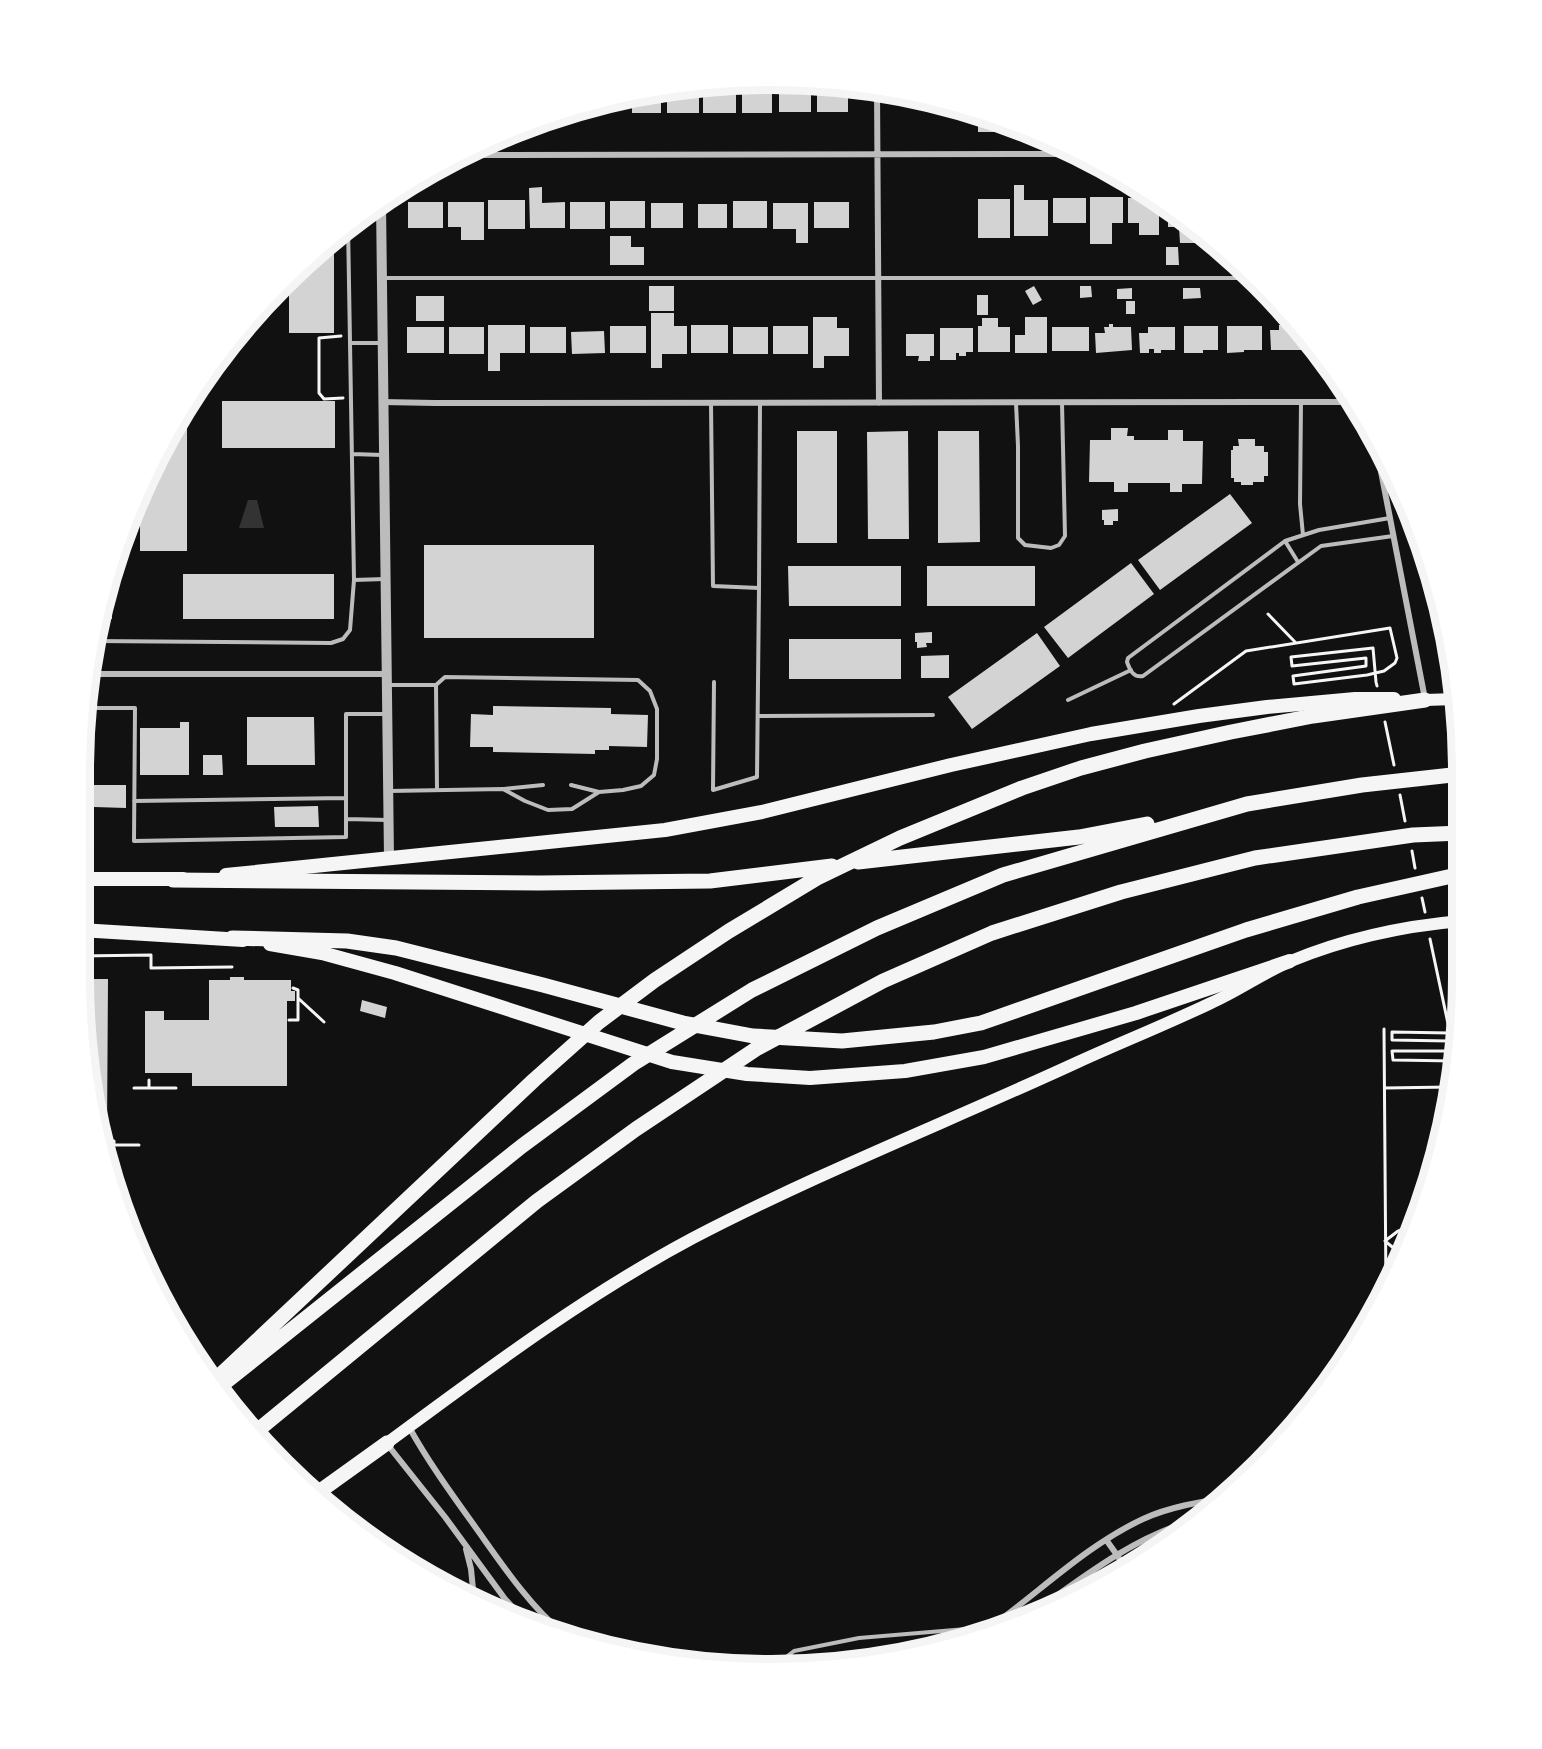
<svg xmlns="http://www.w3.org/2000/svg" width="1542" height="1749" font-family="Inter,sans-serif">
<style>
.water{fill:#333}
.building{fill:#d3d3d3}
.lines{fill:none;stroke-linecap:round;stroke-linejoin:round}
.path{stroke:#f5f5f5;stroke-width:3}
.service{stroke:#bcbcbc;stroke-width:4}
.minor{stroke:#bcbcbc;stroke-width:6}
.tertiary{stroke:#bcbcbc;stroke-width:10}
.secondary{stroke:#f5f5f5;stroke-width:12}
.primary{stroke:#f5f5f5;stroke-width:14}
.motorway{stroke:#f5f5f5;stroke-width:15}
.rim{fill:none;stroke:#f5f5f5;stroke-width:8}
</style>
<rect width="100%" height="100%" fill="#111"/>
<path class="water" d="M248 500H257L264 528H239Z"/>
<path class="building" d="M742 82H759V91H772V113H742Z
M716 83V90H736V113H703V85Z
M779 90H811V112H779Z
M817 90H848V112H817Z
M667 91H699V113H667Z
M661 92V113H632V96Z
M616 99V112H591V103Z
M941 104 974 112V113H941Z
M978 113 1002 120V132H978Z
M1014 185H1024V200H1048V236H1014Z
M542 187V203L565 202V228H530L529 188Z
M1090 197H1123V223H1112V244H1090Z
M1053 198H1086V223H1053Z
M1128 198H1153L1159 202V235H1139V223H1128Z
M978 199H1010V238H978Z
M488 200H525V229H488Z
M610 201H645V228H610Z
M733 201H767V228H733Z
M408 202H443V228H408Z
M448 202H484V240H461V227H448Z
M570 202H605V229H570Z
M814 202H849V228H814Z
M651 203H683V228H651Z
M773 203H808V243H796V229H773Z
M698 204H727V228H698Z
M1168 209 1197 230V243H1180L1179 227H1168Z
M610 236H631V247H644V265H610Z
M334 237V333H289V279Z
M1166 247H1178L1179 265H1166Z
M649 286H674V311H649Z
M1034 286 1042 300 1033 305 1025 291Z
M1080 286H1091L1092 297 1080 298Z
M1132 288V299H1117V289Z
M1183 288H1200L1201 298 1183 299Z
M977 295H988V315H977Z
M416 296H444V321H416Z
M1126 301H1135V314H1126Z
M651 313H674V326H687V354H662V368H651Z
M813 317H837V328H849V356H824V368H813Z
M1025 317H1047V353H1015V335H1025Z
M982 318H998V327H1010V352H978V326H982Z
M1109 324H1113V327H1131L1132 350 1096 353 1095 333H1105L1104 327H1109Z
M488 325H525V353H500V371H488Z
M691 325H728V353H691Z
M1279 325H1283V327H1298L1306 336V350H1271L1270 330H1279Z
M610 326H646V353H610Z
M773 326H808V354H773Z
M1184 326H1218V350H1203V353H1184Z
M1227 326H1262V350H1244V352L1227 353Z
M407 327H444V353H407Z
M449 327H484V354H449Z
M530 327H566V353H530Z
M733 327H768V354H733Z
M1052 327H1089V351H1052Z
M1148 327H1175V350H1161V353H1154V349H1149V353H1140L1139 333H1148Z
M940 328H973V352H966V356H959V353H956V360H940Z
M604 331 605 353 572 354 571 332Z
M906 334H934V356H930V361H918L919 356H906Z
M222 401H335V448H222Z
M187 405V551H140V491L172 425Z
M1111 428H1128L1127 436H1134V440H1168V430H1183V441H1203L1202 484H1182V492H1170V483H1128V492H1114V482H1089L1090 440H1111Z
M797 431H837V543H797Z
M908 431 909 539H868L867 432Z
M938 431H979L980 542 938 543Z
M1238 439H1255V446H1264V452H1268V476H1264V482H1253V485H1241V482H1234V478H1231V450H1233V446H1239Z
M1230 494 1252 523 1160 590 1138 560Z
M1118 509V521H1113V525H1104V520H1102V510Z
M424 545H594V638H424Z
M1131 563 1154 594 1068 658 1044 627Z
M788 566H901V606H789Z
M927 566H1035V606H927Z
M183 574H334V619H183Z
M111 575 112 619H98L105 596Z
M932 632V643H926L927 647 917 648V642H915V633Z
M1037 633 1060 666 972 729 948 697Z
M789 639H901V679H789Z
M949 655V678H921V656Z
M493 706 611 708V714L648 715 647 747 609 746V750H595V754L493 752V747H470L471 714 493 715Z
M247 717H314L315 765H247Z
M82 718H95V732H81Z
M180 722H189V775H140V728H180Z
M203 755H222L223 775H203Z
M81 785H126V808L94 807V851H80Z
M318 806 319 827H275L274 807Z
M230 977H244V980H291V991H295V1001H287V1086H192V1073H145V1011H164V1020H209V980H230Z
M80 979H108L107 1134H100Z
M362 1000 387 1007 385 1018 360 1011Z"/>
<g class="lines">
<path class="path" d="M341 336 319 338V393L324 399 343 398
M1268 614 1296 643
M1174 704 1246 651 1390 628 1397 658 1395 663 1384 671 1367 675 1294 684 1293 676 1366 666V658L1292 666 1291 657 1373 648 1376 682 1377 686
M1385 722 1394 765
M1400 795 1405 821
M1412 851 1415 868
M1422 898 1425 912
M1430 939 1450 1033 1392 1032V1040L1449 1041 1450 1051H1392L1393 1060 1455 1061
M80 956 151 955V968L232 967
M298 998 324 1022
M289 1020H298V990L293 988
M1384 1029 1386 1293
M149 1080V1088
M134 1088H176
M1385 1088 1450 1087
M101 1141H114V1145H139
M1402 1255 1385 1241 1398 1231 1414 1224"/>
<path class="service" d="M383 278H1252
M350 343H382
M1301 402 1300 504 1303 535
M711 403 713 586 759 588 757 777 713 790 714 682
M1016 403 1018 446V538L1025 545 1051 548 1059 545 1065 536 1062 403
M352 454 383 455
M1382 474 1394 472
M1390 518 1319 530 1285 541 1128 658 1127 662C1130 670 1133 678 1143 676L1321 546 1393 536
M1285 541 1298 562
M354 580 385 579
M759 588 760 403
M92 641 331 643 343 639 350 630 354 580 348 224
M388 685H436
M1068 700 1131 670
M83 708H135L134 841 346 837V819L388 820
M758 716 933 715
M571 785 599 792
M504 789 543 785
M389 791 503 789 525 801 548 810 572 809 599 792 623 790 641 786 654 775 657 759V709L650 691 638 680 445 677 436 685 437 790
M134 801 346 798
M346 819V714H387
M776 1665 794 1651 859 1638 990 1627"/>
<path class="minor" d="M877 89 879 403
M459 155 1076 154
M382 402 435 403 1352 402
M1377 443 1378 456 1425 699
M88 674H387
M409 1427C430 1465 456 1500 481 1535 505 1569 532 1608 564 1634
M387 1444 445 1517 505 1599 527 1623
M1107 1541 1117 1555 1126 1570
M466 1549 471 1569 474 1599
M1037 1610C1084 1576 1139 1534 1196 1520
M522 1621 544 1616
M541 1627 544 1616
M982 1633C1036 1596 1083 1547 1143 1519 1169 1507 1199 1502 1227 1498"/>
<path class="tertiary" d="M381 203 389 858"/>
<path class="secondary" d="M1425 700 1456 699
M387 1443C486 1370 584 1296 693 1238 818 1173 950 1121 1078 1062 1122 1042 1167 1024 1211 1003 1238 991 1263 973 1291 961 1344 939 1404 926 1461 921"/>
<path class="primary" d="M226 875 665 830 762 812 951 765 1091 734 1199 716 1267 707 1355 699H1394
M80 879H183
M80 930 243 940
M270 944 322 953 395 973 672 1062 747 1074 810 1078 905 1071 984 1057 1136 1013 1290 961"/>
<path class="motorway" d="M858 862 1079 837 1147 824
M173 880 539 883 710 881 832 866
M232 938 347 941 396 948 543 985 683 1023 753 1036 842 1041 934 1032 981 1023 1246 930 1358 897 1461 874
M215 1380 534 1080 599 1022 655 980 729 931 817 878 900 838 1022 788 1081 768 1145 751 1231 732 1313 716 1425 700
M227 1381 522 1146 633 1064 752 990 877 928 1003 875 1247 804 1362 785 1461 774
M252 1435 537 1201 636 1129 756 1049 883 981 992 933 1121 892 1255 858 1413 835 1461 833
M316 1494 387 1443"/>
</g>
<path d="M0 0H1542V1749H0ZM771 90H771A681 681 0 0 1 1452 771V978A681 681 0 0 1 771 1659H771A681 681 0 0 1 90 978V771A681 681 0 0 1 771 90Z" fill="#fff" fill-rule="evenodd"/>
<path class="rim" d="M771 90H771A681 681 0 0 1 1452 771V978A681 681 0 0 1 771 1659H771A681 681 0 0 1 90 978V771A681 681 0 0 1 771 90Z"/>
</svg>
